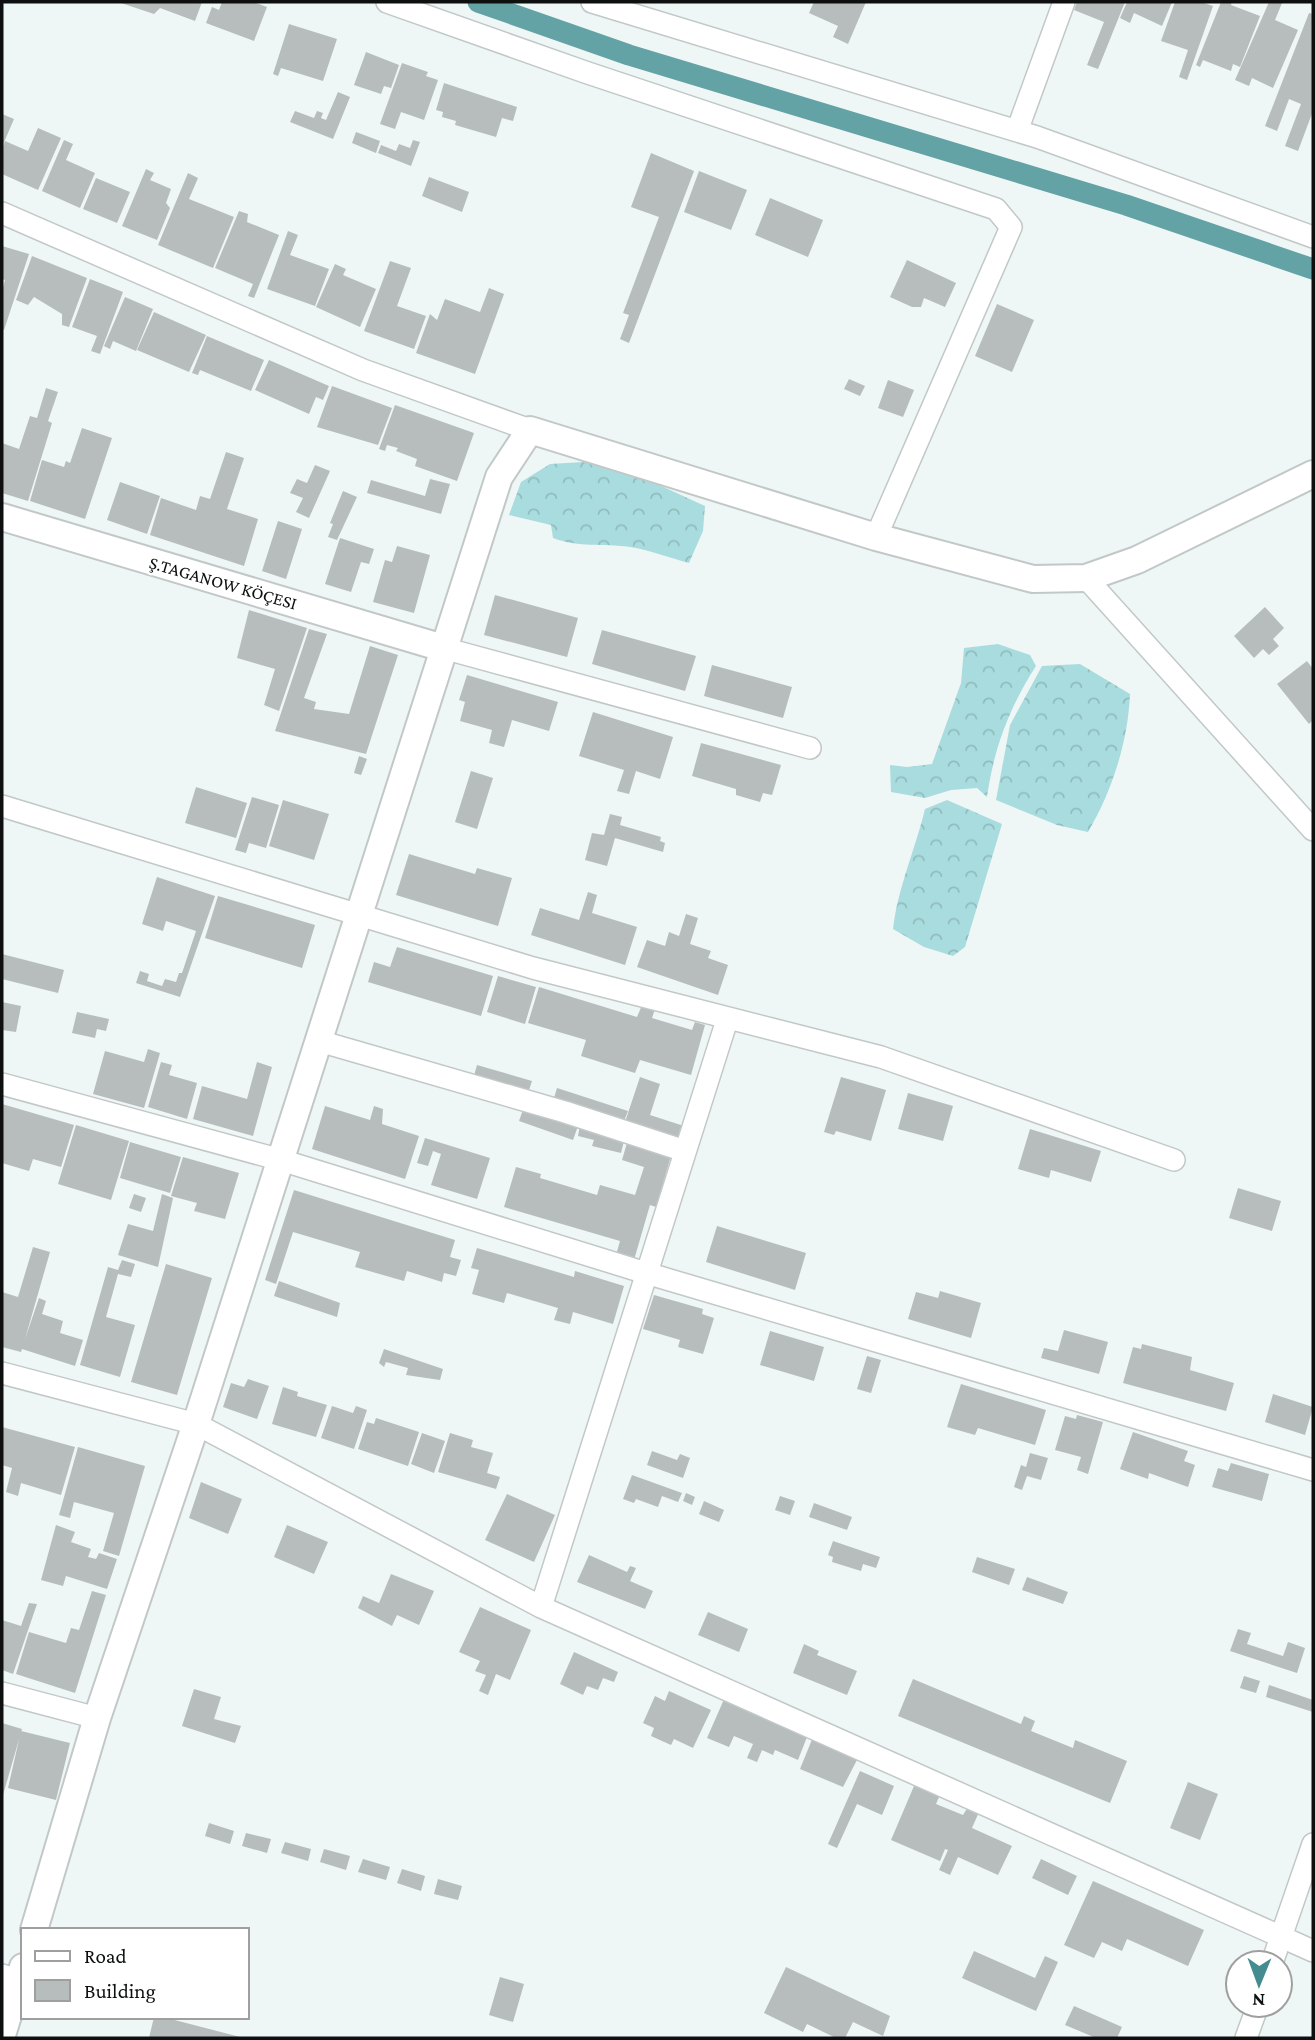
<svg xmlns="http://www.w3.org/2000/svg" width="1315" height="2040" font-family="'Crimson Pro',serif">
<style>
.forest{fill:url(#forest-crowns)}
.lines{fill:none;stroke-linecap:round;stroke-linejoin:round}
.canal{stroke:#63a2a5;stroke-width:21}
.building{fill:#b7bdbd}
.minor-casing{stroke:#c2c8c8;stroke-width:24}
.tertiary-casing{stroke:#c2c8c8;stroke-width:30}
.minor{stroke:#fff;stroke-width:21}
.tertiary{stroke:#fff;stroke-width:26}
.labels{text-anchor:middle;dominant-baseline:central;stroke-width:5;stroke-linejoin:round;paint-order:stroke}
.street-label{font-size:18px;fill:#0e1010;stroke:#fff}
</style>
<defs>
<pattern id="forest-crowns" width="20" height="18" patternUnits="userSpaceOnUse" patternTransform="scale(1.75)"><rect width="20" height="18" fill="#a9dcde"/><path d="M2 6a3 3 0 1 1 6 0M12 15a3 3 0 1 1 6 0" fill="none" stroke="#90bcbd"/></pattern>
</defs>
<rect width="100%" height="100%" fill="#eff6f6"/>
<path class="forest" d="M583 462 646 479 705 506 703 531 689 563C670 558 649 550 630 547 603 543 579 548 553 538L551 525 509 515 521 482 550 464Z
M998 644 1030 655 1036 666C1009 708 994 748 987 797L977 788 951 790 925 798 891 792 890 765 907 767 932 764 961 683 964 648Z
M1080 664 1130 694C1128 742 1112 791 1088 832L1057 825 996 800 1010 725 1042 666Z
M947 800 1002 824 965 947 953 956 924 947 893 929C898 887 915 850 925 809Z"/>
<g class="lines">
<path class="canal" d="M478 2 629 55 1126 205 1313 269"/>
</g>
<path class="building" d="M118 2H202L195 21 160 8 154 14Z
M222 2H253L267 7 254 41 206 23 212 7 219 10Z
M814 2H866L848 44 833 37 838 26 809 13Z
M1077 2H1125L1098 69 1087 65 1104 22 1074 10Z
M1127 2H1172L1162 26 1134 13 1130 23 1120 18Z
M1175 2H1201L1213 6 1187 80 1179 77 1188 50 1161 41Z
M1221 2H1232L1231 5 1260 16 1240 67 1233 64 1231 71 1203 60 1200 67 1196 65Z
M1269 2 1282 3 1275 20 1298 30 1273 88 1252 78 1249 86 1235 80Z
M1309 13 1313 14V111L1298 151 1285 146 1301 104 1289 99 1277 131 1265 126Z
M289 24 337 39 323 81 281 68 278 76 273 74Z
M366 52 399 65 391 88 384 86 381 94 354 85Z
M402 63 428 72 426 76 438 80 424 120 401 112 395 129 380 124Z
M444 83 517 107 513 121 502 118 496 137 455 125 456 121 442 117 443 112 436 110Z
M338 92 350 97 333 139 290 122 295 111 314 118 317 111 323 113 321 118 326 120Z
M2 114 14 119 2 147Z
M38 128 61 138 38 190 2 174V149L5 141 28 151Z
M356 132 380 141 376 153 352 143Z
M64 140 73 144 66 160 95 173 80 208 42 191Z
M413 140 420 142 411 166 378 153 381 145 396 151 399 144 410 148Z
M651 153 694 171 629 343 620 339 629 315 623 313 659 217 631 207Z
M146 169 154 173 150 180 171 189 166 203 170 208 157 240 122 226Z
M699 171 747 190 731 230 684 212Z
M188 173 198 178 189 199 234 217 213 268 158 245Z
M429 177 469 192 462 212 422 196Z
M96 178 130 192 117 223 83 209Z
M770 198 823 220 808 257 755 235Z
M239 211 248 214 247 222 279 235 254 298 248 296 253 284 215 268Z
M288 231 298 235 290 255 329 269 315 306 267 289Z
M2 246 29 254 4 330H2V291L5 280 2 279Z
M32 256 87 278 69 327 62 325V314L34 297 28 305 16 300Z
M907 260 956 283 945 307 924 298 921 307H912L890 297Z
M390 261 411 268 397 306 426 316 414 349 364 331Z
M335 264 346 269 343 275 376 289 360 327 316 307Z
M90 279 123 292 100 354 91 351 97 336 72 327Z
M489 288 504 294 475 374 416 353 430 314 437 320 445 299 480 312Z
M125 297 153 309 136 351 113 341 110 349 104 346Z
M997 304 1034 320 1012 372 975 356Z
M154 312 206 335 189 372 137 350Z
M207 336 264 360 251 391 200 370 198 375 192 373Z
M269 360 329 386 323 400 316 397 309 414 255 390Z
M849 379 865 386 860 396 844 389Z
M888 380 914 390 903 417 878 408Z
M332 386 392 408 378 445 317 427Z
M46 388 58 392 48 421 52 423 28 501 2 493V443L19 449 30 416 37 418Z
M395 405 474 433 457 481 415 466 417 459 396 451 398 448 387 445 385 451 379 449Z
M82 428 112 438 85 519 30 501 42 460 64 467 66 461 70 463Z
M226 452 244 458 227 509 258 519 244 566 150 535 161 498 196 510 200 496 210 499Z
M315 465 330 471 309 518 296 512 303 498 290 493 297 479 307 483Z
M430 479 450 484 441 514 367 493 371 480 425 496Z
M120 482 160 496 147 534 107 520Z
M343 491 357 497 337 540 328 537 333 524 330 523Z
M278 521 302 529 286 579 262 571Z
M340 538 374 549 369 564 361 562 351 592 325 584Z
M397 546 430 555 414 613 373 602 385 560 392 562Z
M495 595 578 618 567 657 484 635Z
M1265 607 1284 628 1273 639 1279 646 1269 655 1263 649 1254 658 1234 636Z
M249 610 307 628 279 711 264 705 275 669 237 658Z
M309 629 327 634 304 698 316 702 314 709 349 714 370 646 398 655 366 754 275 731Z
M602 630 696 656 685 691 592 664Z
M1307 661 1313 669V720L1309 724 1277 684Z
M712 665 792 687 783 718 704 696Z
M467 675 558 702 549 731 512 720 504 747 489 743 492 730 460 721 465 702 459 700Z
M593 712 673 737 660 779 636 771 629 794 617 791 624 770 579 756Z
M701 743 781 765 772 795 763 793 760 802 736 795V789L692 776Z
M359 756 367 759 361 775 354 773Z
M471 771 493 778 477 829 455 822Z
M196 787 247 803 236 838 185 823Z
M252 797 279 805 266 848 249 843 246 853 235 850Z
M283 800 329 814 314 860 269 846Z
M610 814 622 817 620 825 661 837 660 841 665 843 663 852 615 838 607 866 585 860 592 833 604 835Z
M409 854 475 874 477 868 512 878 498 926 396 895Z
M157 877 215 896 180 997 136 983 140 971 149 974 147 981 162 986 165 979 176 982 179 973H182L196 931 166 921 163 931 142 924Z
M588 892 597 895 592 913 637 927 625 965 531 935 540 908 579 920Z
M218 896 315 925 302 968 205 938Z
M686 914 698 918 690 944 711 951 708 958 728 965 718 995 637 967 647 940 665 946 669 932 679 936Z
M397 947 493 976 481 1016 368 982 374 962 390 967Z
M2 954 64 970 58 993 2 979Z
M498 976 536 987 525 1024 487 1012Z
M539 987 637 1017 642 1005 655 1009 652 1018 692 1030 695 1022 705 1025 691 1075 640 1060 635 1073 581 1056 586 1040 528 1023Z
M2 1002 21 1006 16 1032 2 1030Z
M77 1012 109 1019 106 1031 97 1029 95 1038 72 1033Z
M148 1049 160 1053 144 1108 93 1094 105 1051 144 1062Z
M161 1062 172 1065 169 1075 197 1083 187 1119 148 1107Z
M257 1062 272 1067 253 1136 193 1119 202 1086 247 1099Z
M477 1065 532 1081 528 1093 474 1076Z
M640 1077 660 1084 650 1115 687 1127 683 1140 625 1122Z
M841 1077 886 1090 871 1141 836 1131 834 1135 824 1132Z
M557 1088 628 1111 624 1121 554 1098Z
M908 1093 953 1106 943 1141 898 1129Z
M2 1104 74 1125 61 1167 33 1159 29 1171 2 1163Z
M325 1106 370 1120 374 1106 383 1109 382 1124 419 1136 405 1179 312 1149Z
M524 1107 578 1126 573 1140 519 1121Z
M76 1125 129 1141 111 1200 58 1184Z
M580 1125 625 1137 621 1153 592 1146 594 1140 578 1136Z
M1030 1129 1101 1151 1091 1182 1051 1170 1049 1178 1018 1169Z
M629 1136 673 1149 656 1207 650 1205 634 1260 616 1255 620 1241 504 1207 516 1167 541 1174 540 1178 597 1195 600 1185 635 1195 644 1167 622 1160Z
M425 1138 490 1158 477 1199 431 1185 441 1154 433 1151 428 1166 417 1163Z
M130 1142 181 1157 170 1193 120 1178Z
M183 1157 239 1173 225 1219 194 1211 197 1203 171 1196Z
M1238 1188 1281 1201 1272 1231 1229 1218Z
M294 1190 455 1240 450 1257 461 1260 456 1276 444 1273 442 1282 407 1271 404 1281 355 1267 360 1252 293 1232 276 1284 265 1280Z
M134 1194 146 1198 141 1212 129 1208Z
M162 1194 173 1198 158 1267 118 1255 128 1224 153 1231Z
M717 1226 806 1253 795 1290 706 1262Z
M33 1247 50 1252 25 1339 39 1298 46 1301 42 1314 63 1321 60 1333 83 1340 75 1366 22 1349 21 1352 2 1347V1292L18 1297Z
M477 1248 574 1277 575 1271 624 1286 613 1324 573 1312 570 1324 554 1320 558 1308 507 1293 504 1303 472 1294 479 1270 471 1268Z
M122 1260 135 1264 131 1277 118 1274 106 1317 135 1325 120 1377 80 1365 108 1267 118 1270Z
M166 1264 212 1278 177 1395 131 1382Z
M279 1281 340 1303 337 1317 274 1296Z
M940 1291 981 1303 971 1338 908 1319 916 1292 938 1298Z
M654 1295 703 1309 702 1314 714 1318 703 1354 678 1347 680 1340 643 1329Z
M1064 1330 1108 1342 1099 1374 1041 1358 1044 1348 1058 1351Z
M770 1331 824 1347 814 1381 760 1365Z
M1142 1344 1192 1357 1190 1370 1234 1383 1226 1411 1123 1383 1133 1347 1141 1349Z
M384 1349 443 1369 440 1380 406 1375 408 1368 386 1362 384 1367 379 1363Z
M867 1356 881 1360 871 1393 857 1389Z
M248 1379 269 1386 257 1419 223 1407 231 1383 244 1387Z
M961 1384 1046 1410 1035 1445 978 1428 975 1435 947 1427Z
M283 1387 298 1392 297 1396 327 1405 316 1437 272 1424Z
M1273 1394 1313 1407 1305 1435 1265 1422Z
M332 1406 353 1413 356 1406 367 1410 354 1449 321 1438Z
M1077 1415 1103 1422 1088 1474 1077 1470 1081 1457 1055 1450 1065 1416 1076 1419Z
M376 1418 419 1432 408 1466 358 1449 367 1422 374 1424Z
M2 1427 75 1447 61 1495 21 1483 18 1496 6 1492 12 1468 2 1465Z
M1133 1432 1188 1451 1184 1461 1195 1465 1188 1487 1149 1473 1148 1479 1120 1469Z
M422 1433 445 1441 434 1473 411 1464Z
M450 1433 473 1440 471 1447 493 1453 487 1473 500 1477 496 1489 438 1472Z
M78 1447 145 1466 119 1556 103 1551 114 1513 74 1502 70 1518 59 1515Z
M652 1451 677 1460 680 1454 690 1458 683 1478 647 1465Z
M1030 1453 1048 1458 1041 1480 1027 1476 1022 1490 1014 1487 1021 1465 1026 1467Z
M1231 1463 1269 1474 1262 1501 1212 1487 1218 1468 1228 1471Z
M632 1475 682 1493 678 1502 662 1496 658 1507 636 1499 634 1503 623 1499Z
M201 1482 242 1499 228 1534 189 1518Z
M686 1493 695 1497 692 1505 683 1501Z
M507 1494 555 1515 534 1562 485 1540Z
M780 1496 795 1501 790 1515 775 1510Z
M704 1501 724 1510 719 1522 699 1514Z
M814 1503 852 1517 847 1530 809 1517Z
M56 1525 75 1532 71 1542 91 1549 88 1557 96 1559 99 1553 117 1559 107 1589 66 1576 63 1586 41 1580Z
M287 1525 328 1542 314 1574 274 1557Z
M833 1541 880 1557 876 1568 863 1564 861 1571 832 1562 833 1557 828 1555Z
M589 1555 627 1572 630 1566 636 1568 630 1581 653 1591 645 1609 577 1582Z
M977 1557 1015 1569 1009 1585 972 1572Z
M391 1574 434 1591 419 1625 397 1615 392 1626 358 1608 363 1596 379 1603Z
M1027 1577 1068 1592 1063 1604 1022 1590Z
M92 1591 106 1595 75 1693 16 1674 29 1632 66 1643 71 1628 79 1630Z
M29 1603 37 1604 13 1674 2 1670V1620L21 1626Z
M480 1607 531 1630 510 1680 496 1674 488 1695 479 1691 486 1675 475 1671 480 1661 459 1652Z
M708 1612 748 1629 739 1652 698 1635Z
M1238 1629 1251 1633 1247 1644 1283 1656 1288 1642 1305 1648 1297 1673 1230 1651Z
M804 1644 819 1651 817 1655 857 1671 847 1695 793 1673Z
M574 1652 618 1672 614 1682 603 1678 598 1690 587 1686 583 1695 560 1684Z
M1244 1676 1260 1681 1256 1693 1240 1688Z
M913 1679 1021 1724 1024 1716 1035 1721 1031 1731 1073 1748 1075 1740 1127 1761 1110 1803 898 1716Z
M1269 1685 1313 1700V1712L1266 1697Z
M194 1689 221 1697 214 1719 241 1726 235 1743 182 1726Z
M669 1691 711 1710 693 1748 674 1739 671 1745 651 1736 654 1728 643 1723 655 1696 665 1701Z
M725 1697 786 1723 784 1727 807 1737 798 1760 775 1750 773 1755 762 1750 757 1762 747 1758 753 1744 734 1736 729 1747 707 1738Z
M2 1723 22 1729 3 1795H2Z
M21 1731 70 1743 56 1800 8 1788Z
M813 1737 858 1758 843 1787 800 1769Z
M860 1771 894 1786 882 1815 857 1804 837 1848 828 1844Z
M917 1779 942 1790 936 1804 963 1815 968 1807 979 1812 972 1828 1012 1846 998 1875 958 1857 950 1875 939 1870 948 1850 945 1849 940 1861 891 1840Z
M1188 1782 1218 1794 1200 1840 1170 1828Z
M209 1823 234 1831 230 1844 205 1836Z
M246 1833 271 1839 267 1853 242 1846Z
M285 1842 311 1849 308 1861 281 1853Z
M324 1849 350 1856 346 1870 320 1862Z
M363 1859 390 1867 386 1880 358 1872Z
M1041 1859 1077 1876 1068 1895 1032 1878Z
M402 1869 425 1876 421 1891 397 1883Z
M438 1879 462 1886 458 1900 434 1894Z
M1093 1881 1204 1930 1188 1966 1127 1939 1122 1951 1102 1942 1094 1958 1064 1945Z
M974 1951 1035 1978 1045 1956 1058 1962 1036 2011 962 1978Z
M786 1967 890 2016 883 2036 853 2022 845 2038H836L807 2024 803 2032 764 2013Z
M500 1977 524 1984 513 2022 489 2015Z
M1074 2006 1122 2027 1117 2038H1096L1065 2025Z
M154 2017H163L244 2038H149Z"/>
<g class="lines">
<g class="minor-casing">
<path id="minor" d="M387 2 585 72 996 209 1011 227 876 537
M592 2 1037 137 1313 237
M1017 131 1064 2
M2 213 363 370 530 430
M1086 578 1313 830
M443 648 810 748
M2 806 533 968 881 1057 1174 1160
M319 1041 565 1112 685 1151
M2 1084 281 1160 646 1273 1313 1470
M2 1373 196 1424 541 1607 1313 1951
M541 1607 727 1020
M2 1693 97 1718
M1272 1963 1313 1844
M2 1975 19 1980
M1246 2038 1258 2005"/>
</g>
<g class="tertiary-casing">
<path id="tertiary" d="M2 517 443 648
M34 1930 97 1718 196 1424 499 477 530 430 876 537 1033 579 1086 578 1137 560 1313 474
M2 2035 23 1967"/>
</g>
<use href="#minor" class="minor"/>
<use href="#tertiary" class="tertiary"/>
</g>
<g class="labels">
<g class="street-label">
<text transform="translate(223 583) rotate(16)">Ş.TAGANOW KÖÇESI</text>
</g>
</g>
<rect width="1315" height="2040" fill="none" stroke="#0e1010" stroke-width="7"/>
<rect x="21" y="1928" width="228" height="91" fill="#ffffff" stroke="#9f9f9f" stroke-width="2"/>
<rect x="35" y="1951" width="35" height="10" fill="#ffffff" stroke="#9f9f9f" stroke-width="2"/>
<text x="84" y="1963" font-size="21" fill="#0e1010">Road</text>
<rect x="35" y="1980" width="35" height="21" fill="#b7bdbd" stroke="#9f9f9f" stroke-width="2"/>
<text x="84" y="1998" font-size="21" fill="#0e1010">Building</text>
<g transform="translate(1259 1984) rotate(181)"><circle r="33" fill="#ffffff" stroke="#9f9f9f" stroke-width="2"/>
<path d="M0-5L12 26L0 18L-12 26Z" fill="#448c8f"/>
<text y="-10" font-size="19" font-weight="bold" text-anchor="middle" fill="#0e1010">N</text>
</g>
</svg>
